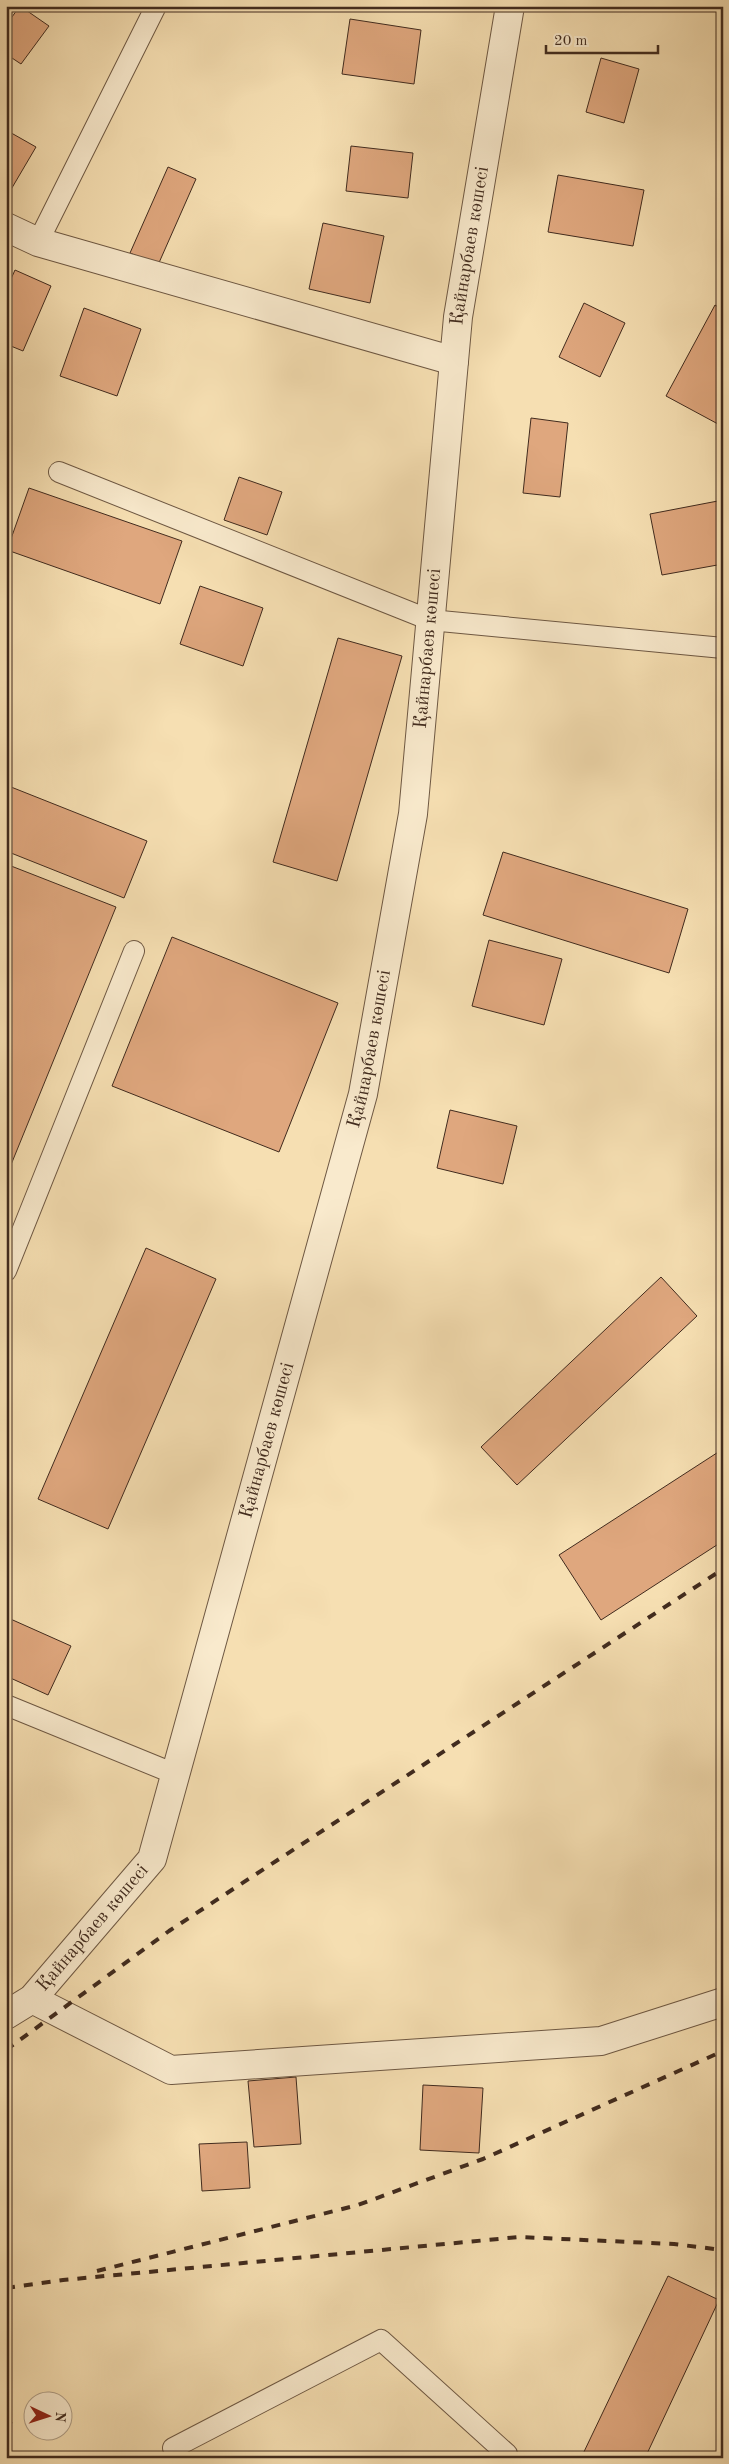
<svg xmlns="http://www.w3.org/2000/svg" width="729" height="2464" font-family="'Old Standard TT',serif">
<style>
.building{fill:#dfa77e;stroke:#412b1e}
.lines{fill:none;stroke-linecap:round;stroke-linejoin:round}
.service-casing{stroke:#6e5843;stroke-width:22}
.minor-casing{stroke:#6e5843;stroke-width:30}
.tertiary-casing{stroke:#6e5843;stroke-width:30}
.service{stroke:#f9eacd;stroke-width:20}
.minor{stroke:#f9eacd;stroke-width:28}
.tertiary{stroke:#f9eacd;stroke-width:28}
.rail{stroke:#412b1e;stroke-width:4;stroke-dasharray:9 9;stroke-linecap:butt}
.labels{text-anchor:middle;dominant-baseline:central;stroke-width:4;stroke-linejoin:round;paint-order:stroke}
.street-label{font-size:19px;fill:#412b1e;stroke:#f9eacd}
</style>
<rect width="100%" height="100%" fill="#f6dfb2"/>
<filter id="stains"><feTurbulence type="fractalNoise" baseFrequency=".004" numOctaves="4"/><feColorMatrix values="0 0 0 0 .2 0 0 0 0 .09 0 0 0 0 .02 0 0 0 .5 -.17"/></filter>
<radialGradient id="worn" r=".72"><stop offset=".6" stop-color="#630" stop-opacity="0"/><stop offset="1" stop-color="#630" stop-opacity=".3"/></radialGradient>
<path class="building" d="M20 6 49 26 21 64 6 54V25Z
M350 19 421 30 414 84 342 74Z
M601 58 639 69 624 123 586 112Z
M6 130 36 147 6 198Z
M351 146 413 153 408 198 346 191Z
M168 167 196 179 158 265 130 253Z
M558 175 644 190 633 246 548 232Z
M323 223 384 236 370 303 309 289Z
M15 270 51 286 23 351 6 344V290Z
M584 303 625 323 600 377 559 357Z
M715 305 723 310V415L718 424 666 396Z
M84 308 141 329 117 396 60 376Z
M531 418 568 423 560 497 523 493Z
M239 477 282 492 267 535 224 520Z
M29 488 182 541 160 604 7 550Z
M723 500V564L662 575 650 514Z
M200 586 263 608 243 666 180 644Z
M338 638 402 656 337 881 273 862Z
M6 785 147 841 124 898 6 851Z
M503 852 688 909 669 973 483 915Z
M6 864 116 907 6 1177Z
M172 937 338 1003 279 1152 112 1086Z
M489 940 562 959 544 1025 472 1006Z
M450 1110 517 1126 503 1184 437 1168Z
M146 1248 216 1279 108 1529 38 1499Z
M661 1277 697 1316 517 1485 481 1447Z
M723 1449V1541L601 1620 559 1555Z
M6 1617 71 1646 48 1695 6 1676Z
M296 2077 301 2144 254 2147 248 2081Z
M423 2085 483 2088 479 2153 420 2150Z
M247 2142 250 2188 202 2191 199 2144Z
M668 2276 719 2300 645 2458H581Z
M6 2420 12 2422 6 2447Z"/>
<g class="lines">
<g class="service-casing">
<path id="service" d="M38 242 156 6
M59 472 430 620 723 648
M6 1271 134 951
M6 1705 175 1774
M173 2448 381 2340 507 2454 505 2458"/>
</g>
<g class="minor-casing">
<path id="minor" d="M6 227 38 242 454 361
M32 1999 171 2070 601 2041 723 2002"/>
</g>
<g class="tertiary-casing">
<g id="tertiary">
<path id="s1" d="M6 2015 32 1999 152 1859 363 1094 413 814 458 317 510 6"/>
</g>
</g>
<use href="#service" class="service"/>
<use href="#minor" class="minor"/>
<use href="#tertiary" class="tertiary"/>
<path class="rail" d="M6 2050 169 1931 723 1569
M97 2271 358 2205 483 2159 723 2051
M6 2288 63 2280 519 2237 674 2244 723 2250"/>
</g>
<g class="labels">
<g class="street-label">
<text stroke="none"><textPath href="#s1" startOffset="1864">Қайнарбаев көшесі</textPath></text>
<text stroke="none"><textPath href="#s1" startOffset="1459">Қайнарбаев көшесі</textPath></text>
<text stroke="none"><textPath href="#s1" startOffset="1054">Қайнарбаев көшесі</textPath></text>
<text stroke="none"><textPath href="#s1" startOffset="649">Қайнарбаев көшесі</textPath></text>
<text stroke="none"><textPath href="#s1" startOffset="124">Қайнарбаев көшесі</textPath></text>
</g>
</g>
<rect width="729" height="2464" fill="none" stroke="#f6dfb2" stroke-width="25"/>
<rect x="8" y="8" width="714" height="2449" fill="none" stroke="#412b1e" stroke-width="2.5"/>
<rect x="12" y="12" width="704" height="2439" fill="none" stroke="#412b1e"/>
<g transform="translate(48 2416) rotate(94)"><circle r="24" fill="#f9eacd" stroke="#af9e87"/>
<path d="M0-4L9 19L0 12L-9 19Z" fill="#8f2418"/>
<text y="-8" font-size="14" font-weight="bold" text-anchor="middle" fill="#412b1e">N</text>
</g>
<path d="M546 45v8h112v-8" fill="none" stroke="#412b1e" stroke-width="2.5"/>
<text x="554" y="45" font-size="15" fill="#412b1e" stroke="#f9eacd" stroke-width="4" paint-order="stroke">20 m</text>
<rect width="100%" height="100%" filter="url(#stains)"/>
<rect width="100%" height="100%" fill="url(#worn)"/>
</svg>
